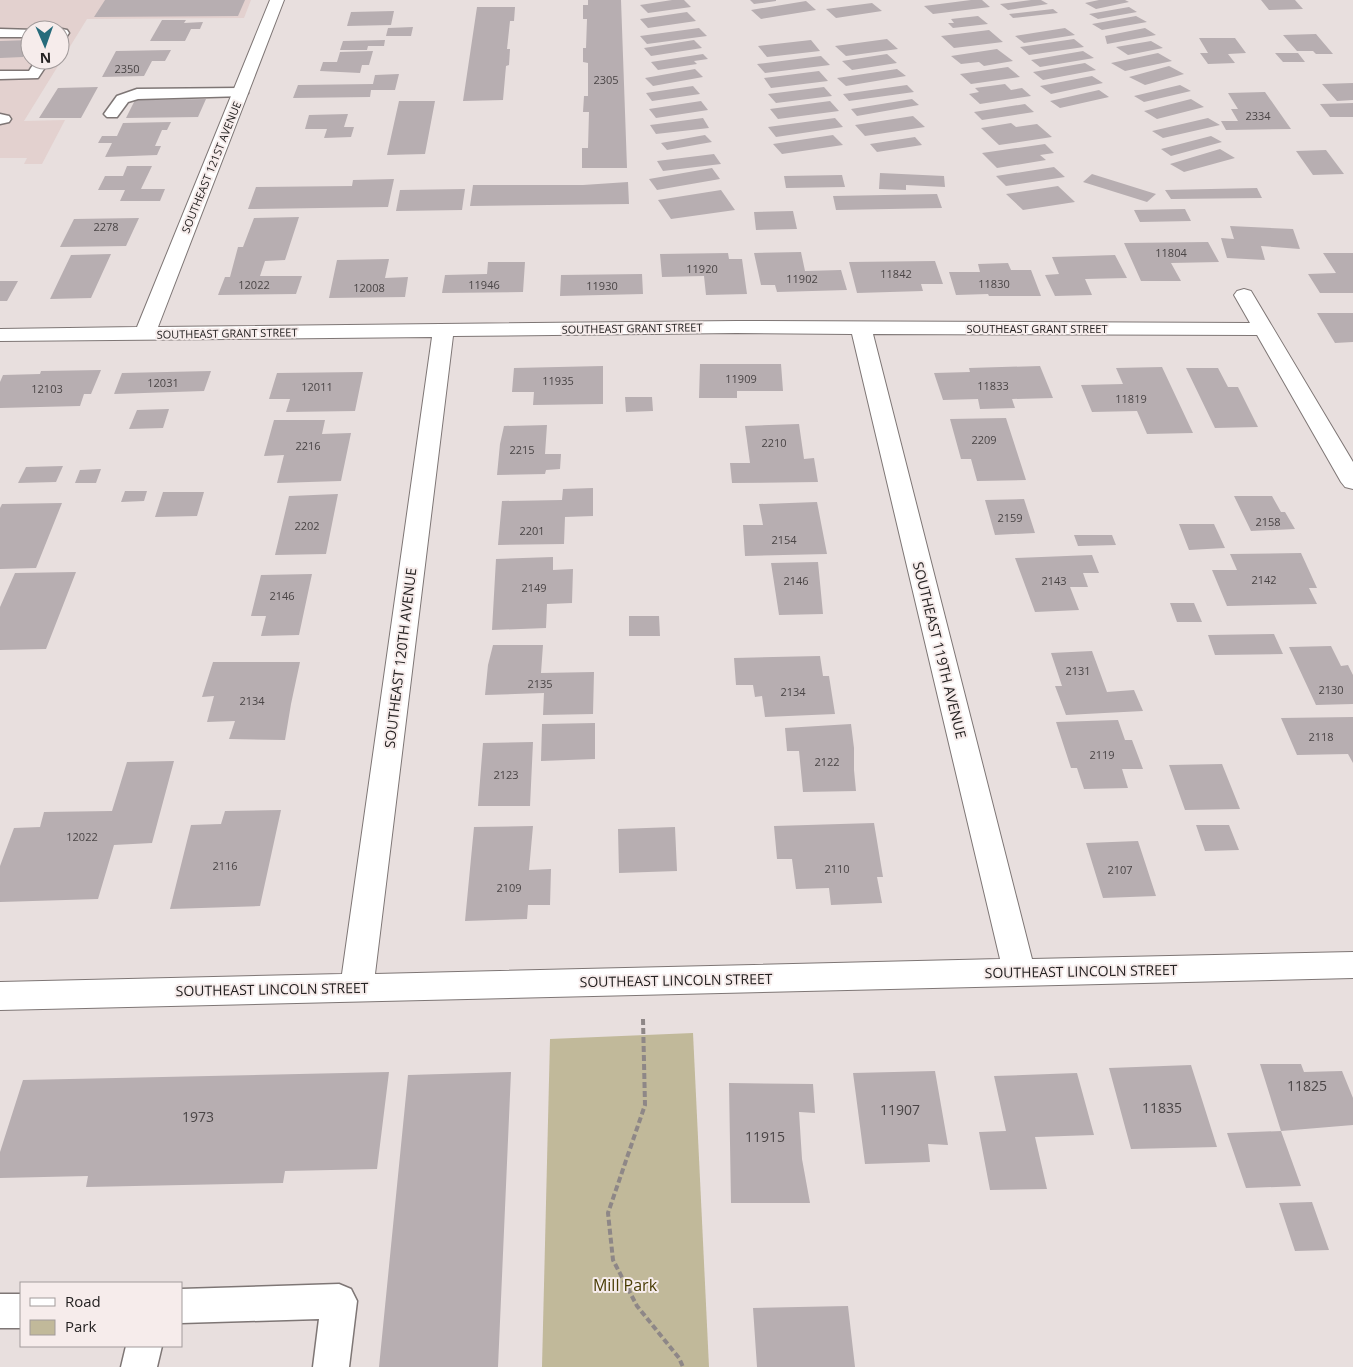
<svg xmlns="http://www.w3.org/2000/svg" width="1353" height="1367" font-family="'Open Sans',sans-serif">
<style>
.built{fill:#e3d1cf;fill-rule:evenodd}
.green{fill:#c1b99a}
.building{fill:#b7aeb1}
.lines{fill:none;stroke-linecap:round;stroke-linejoin:round}
.lane-casing{stroke:#7e7675;stroke-width:3}
.street-casing{stroke:#7e7675;stroke-width:2}
.path{stroke:#8e8787;stroke-width:4;stroke-dasharray:6 3;stroke-linecap:butt}
.lane{fill:#fff;fill-rule:evenodd}
.street{fill:#fff;fill-rule:evenodd}
.labels{text-anchor:middle;dominant-baseline:central;stroke-width:4;stroke-linejoin:round;paint-order:stroke}
.number-label{font-size:11px;fill:#4a4546}
.far-street-label{font-size:11px;fill:#252222;stroke:#f6eceb}
.street-label{font-size:14px;fill:#252222;stroke:#f6eceb}
.near-number-label{font-size:14px;fill:#4a4546}
.near-park-label{font-size:16px;fill:#4a3d05;stroke:#f6eceb}
</style>
<rect width="100%" height="100%" fill="#e8dfde"/>
<path class="built" d="M0 0H251L244 18 87 19 24 121 65 120 42 164H24L27 158H0ZM30 30H60V60H30Z"/>
<path class="green" d="M693 1033 709 1367H542L550 1039Z"/>
<path class="building" d="M105 0H245L238 16 94 17Z
M588 0H621L627 168H582V148H588L589 112H583L584 96H588V63L583 62V48H586L587 19H583V5H588Z
M672 0H684L691 7 648 13 640 5Z
M750 0H776V1L754 4Z
M971 0H982L990 7 933 14 924 6Z
M1031 0H1041L1048 4 1008 10 1000 4Z
M1099 0H1125L1129 2 1096 9 1085 3Z
M1261 0H1295L1303 9 1269 10Z
M806 1 816 10 761 19 751 10Z
M872 3 882 11 836 18 826 9Z
M477 7H515L514 21H510L507 49H510L509 65 506 66 503 100 463 101Z
M1129 7 1137 12 1098 19 1089 14Z
M1053 9 1058 13 1013 18 1009 14Z
M394 11 391 25 347 26 351 12Z
M687 12 696 21 648 28 640 19Z
M978 16 988 24 953 28 948 23H954L951 19Z
M1136 16 1147 22 1102 30 1092 24Z
M162 20H186L184 23 203 22 200 29H191L185 41H150Z
M413 27 411 36H386L388 28Z
M699 28 707 36 647 44 640 36Z
M1065 28 1075 35 1024 43 1015 36Z
M1145 28 1156 35 1107 44 1105 36Z
M989 30 1003 42 954 48 941 36Z
M1316 34 1333 54H1316L1313 51H1297L1283 35Z
M1199 38H1235L1246 53 1228 54 1235 63 1208 64 1200 53H1208Z
M887 39 898 49 846 56 835 46Z
M1074 39 1084 47 1029 55 1020 47Z
M30 40V46L23 57 0 58V41Z
M385 40 384 46H368L367 50H340L343 41Z
M694 40 702 48 651 56 644 48Z
M811 40 820 51 767 57 758 46Z
M1151 41 1163 48 1128 55 1116 47Z
M997 49 1013 61 984 66 979 62 961 64 951 56Z
M171 50 165 61H152L144 76 102 77 116 51Z
M373 51 369 65H362L360 73 320 71 323 62H337L340 52Z
M1083 51 1094 58 1040 67 1031 60Z
M1158 53 1172 61 1125 71 1111 63Z
M1275 53H1298L1305 62H1283Z
M703 54 708 59 694 61 697 64 658 70 651 62Z
M887 54 897 63 852 70 842 61Z
M821 56 830 65 765 73 757 64Z
M1085 63 1096 70 1043 80 1033 72Z
M1169 66 1184 74 1145 85 1129 77Z
M1008 67 1020 77 971 84 960 74Z
M695 69 703 77 653 86 645 78Z
M897 69 906 76 846 86 837 78Z
M819 71 828 81 771 88 764 78Z
M399 74 395 90H371L370 97 293 98 298 85 373 84 375 75Z
M1092 76 1103 83 1051 94 1040 86Z
M1353 83V100L1337 101 1322 84Z
M1005 84 1011 90 1022 88 1031 96 980 104 969 94 979 92 975 88Z
M907 85 914 92 849 101 843 94Z
M1180 85 1191 91 1144 102 1134 96Z
M693 86 700 94 652 101 646 93Z
M98 87 81 118H39L58 88Z
M824 87 832 96 776 103 768 94Z
M1099 90 1109 97 1060 108 1050 101Z
M1265 92 1291 129 1226 130 1221 121H1238L1231 109H1238L1228 93Z
M206 99 198 117 126 118 135 100Z
M912 99 919 105 857 116 851 109Z
M1191 99 1204 107 1157 119 1144 111Z
M399 101H435L425 154 387 155Z
M701 101 708 110 656 118 649 109Z
M830 101 839 111 778 119 770 109Z
M1353 103V117H1330L1320 104Z
M1025 104 1034 112 982 120 974 112Z
M348 114 344 127H354L351 137 324 138 327 129H305L309 115Z
M913 116 925 127 865 136 855 125Z
M703 118 709 128 656 134 650 125Z
M835 118 843 127 776 137 768 127Z
M1208 118 1220 125 1163 138 1152 131Z
M171 122 167 130H162L155 146H161L157 155 105 157 112 143H98L102 136H117L123 123Z
M1011 123 1016 127 1037 124 1052 137 999 145 981 128Z
M705 135 712 142 667 150 661 143Z
M833 135 843 145 782 154 773 144Z
M1211 136 1222 142 1171 156 1161 149Z
M915 137 922 145 877 152 870 144Z
M1045 144 1054 153 1040 155 1046 160 997 168 982 153Z
M1220 149 1235 158 1184 172 1170 164Z
M1326 150 1344 174 1313 175 1296 151Z
M714 154 721 164 663 171 657 161Z
M127 166H152L141 189H165L160 201H120L125 190H98L105 176H123Z
M1054 167 1065 177 1006 186 996 176Z
M712 168 720 179 657 190 649 179Z
M880 173 944 176 945 187 906 185V190L879 189Z
M1092 174 1156 194 1147 202 1083 182Z
M842 175 845 187 786 188 784 176Z
M394 179 388 207 248 209 256 187 352 186 353 180Z
M628 182 629 204 470 206 473 185H583Z
M1058 186 1075 202 1023 210 1006 194Z
M1257 188 1262 198 1171 199 1165 190Z
M465 189 462 210 396 211 400 190Z
M721 190 735 210 671 219 658 200Z
M937 194 942 208 836 210 833 196Z
M1185 209 1191 221 1140 222 1134 210Z
M793 211 797 229 756 230 754 212Z
M299 217 285 260 265 261 260 276H302L296 294 218 295 225 277H230L238 247H243L254 218Z
M139 218 126 246 60 247 74 219Z
M1230 226 1293 229 1300 249 1261 246 1265 260 1227 258 1221 238 1234 239Z
M1208 242 1219 262 1171 263 1181 281H1141L1124 243Z
M801 252 805 271 841 270 847 290 777 292 775 285H761L754 253Z
M728 253 729 259H742L747 294 706 295 704 276 662 277 660 254Z
M1323 253H1353V293H1320L1308 274 1336 273Z
M111 254 91 298 50 299 71 255Z
M1115 255 1127 278 1085 279 1092 295 1055 296 1045 275 1059 274 1052 257Z
M389 259 385 278 408 277 405 297 329 298 337 260Z
M935 261 943 284H921L923 291 857 293 849 262Z
M488 262H525L523 292 442 293 445 275 487 274Z
M1008 263 1011 270H1031L1041 296H989L988 294 956 295 949 272H980L978 264Z
M642 274 643 294 560 296 561 275Z
M0 281H18L7 301H0Z
M1317 313H1353V342L1335 343Z
M700 364H781L783 391H737V398H699Z
M603 366V404L533 405 534 392H512L514 368Z
M1040 366 1053 398 1012 399 1015 408 980 409 978 399 943 400 934 373 970 372 969 368Z
M1162 367 1193 433 1147 434 1137 411 1092 412 1081 385 1123 384 1116 368Z
M1186 368H1218L1228 387H1238L1258 427 1215 428Z
M101 370 91 394H84L80 406 0 408V382L3 375 40 374 41 371Z
M211 371 204 391 114 394 122 373Z
M363 372 355 411 286 412 290 399H269L277 373Z
M625 397H652L653 411 626 412Z
M169 409 163 428 129 429 137 410Z
M1006 418 1026 480 977 481 971 459H961L950 419Z
M274 420H325L322 434 351 433 341 481 277 483 284 455 264 456Z
M799 424 804 459 814 458 818 482 732 483 730 463H750L745 426Z
M547 425 545 454H561L560 469 546 470 545 474 497 475 500 444 504 426Z
M63 466 56 482 18 483 26 467Z
M101 469 96 483H75L80 470Z
M593 488V516L565 517 564 544 498 545 502 501 562 500 563 489Z
M125 491H147L144 501 121 502Z
M163 492H204L197 516 155 517Z
M338 494 326 554 275 555 289 496Z
M1234 496H1272L1281 512H1285L1295 529 1251 531Z
M1024 499 1035 533 995 535 985 500Z
M817 502 827 554 745 556 743 525H763L759 504Z
M62 503 36 568 0 569V508L2 504Z
M1179 524H1214L1225 548 1189 550Z
M1074 535H1112L1116 545 1078 546Z
M1301 553 1317 588H1309L1317 604 1227 606 1212 570H1237L1230 554Z
M1092 555 1099 573H1083L1088 587H1070L1079 610 1035 612 1015 558Z
M553 557V570L573 569 572 603 547 604 546 628 492 630 496 559Z
M818 562 823 614 779 615 771 563Z
M76 572 46 649 0 650V607L15 573Z
M312 574 299 635 261 636 266 616H251L261 575Z
M1170 603H1194L1202 622H1177Z
M629 616H659L660 636H629Z
M1274 634 1283 654 1215 655 1208 635Z
M493 645H543L541 673 594 672 593 714 543 715 544 693 485 695 488 665Z
M1331 646 1341 666 1348 665 1353 675V704L1316 705 1289 647Z
M1092 651 1107 692 1134 690 1143 711 1066 715 1055 686H1062L1051 653Z
M820 656 823 676H829L835 714 765 717 762 696 755 697 753 685H736L734 658Z
M213 662H300L291 704 285 740 229 739 235 721 207 722 214 696 202 697Z
M1353 717V763L1348 754 1297 755 1281 718Z
M1118 720 1125 740H1132L1143 769H1122L1128 788 1084 789 1077 768H1071L1056 722Z
M595 723V759L541 761 542 724Z
M851 724 854 748V770L856 791 803 792 799 751H787L785 728Z
M533 742 530 806H478L483 743Z
M174 761 152 843 114 845 98 899 0 902V866L14 828 40 827 44 812 112 811 127 762Z
M1222 764 1240 809 1185 810 1169 765Z
M281 810 260 906 170 909 191 825 221 824 225 811Z
M874 823 883 877H877L882 903 831 905 829 888 796 889 792 859H777L774 826Z
M1196 825H1229L1239 850 1205 851Z
M533 826 529 870 551 869 550 905H528L527 919 465 921 474 827Z
M675 827 677 871 619 873 618 829Z
M1138 841 1156 896 1103 898 1086 843Z
M1260 1064H1301L1304 1072 1342 1071 1353 1098V1125L1281 1131Z
M1191 1065 1217 1147 1131 1149 1109 1068Z
M935 1071 948 1145 928 1144 930 1162 865 1164 853 1073Z
M389 1072 377 1169 285 1171 283 1183 86 1187 88 1176 0 1178V1152L23 1080Z
M511 1072 498 1367H379L408 1075Z
M1077 1073 1094 1135 1035 1137 1047 1189 990 1190 979 1132 1006 1131 994 1076Z
M729 1083 813 1084 815 1113 799 1112 802 1159 810 1203H731Z
M1281 1131 1301 1186 1246 1188 1227 1133Z
M1312 1202 1329 1250 1295 1251 1279 1203Z
M848 1306 855 1367H757L753 1308Z"/>
<g class="lines">
<g class="lane-casing">
<path id="lane" d="M0 29 35 30H30V37H0Z
M62 29 67 30 69 33 65 39 60 40V30H57Z
M36 60H50L38 78 0 79V71H29Z
M240 88 245 90 248 93 245 96 138 99 128 102 117 117H107L104 114 117 96 137 89Z
M0 114 9 116 11 119 9 122 0 124Z
M339 1284 351 1289 357 1301 349 1367H313L319 1319 181 1323V1289Z
M0 1294H21V1328H0Z
M126 1346H162L157 1367H121Z"/>
</g>
<g class="street-casing">
<path id="street" d="M270 0H284L158 327 736 321 1250 323 1234 295 1237 291 1244 289 1251 291 1353 462V489L1345 487 1341 482 1257 335 873 334 1032 959 1353 952V978L0 1010V982L342 974 432 337 0 341V329L137 327ZM736 333 852 334 1000 959 375 974 453 336Z"/>
</g>
<path class="path" d="M643 1019 645 1105 608 1213 613 1260 637 1306 679 1358 683 1367"/>
<use href="#lane" class="lane"/>
<use href="#street" class="street"/>
</g>
<g class="labels">
<g class="number-label">
<text x="127" y="68">2350</text>
<text x="606" y="79">2305</text>
<text x="1258" y="115">2334</text>
<text x="106" y="226">2278</text>
<text x="1171" y="252">11804</text>
<text x="702" y="268">11920</text>
<text x="896" y="273">11842</text>
<text x="802" y="278">11902</text>
<text x="994" y="283">11830</text>
<text x="254" y="284">12022</text>
<text x="484" y="284">11946</text>
<text x="602" y="285">11930</text>
<text x="369" y="287">12008</text>
<text x="741" y="378">11909</text>
<text x="558" y="380">11935</text>
<text x="163" y="382">12031</text>
<text x="993" y="385">11833</text>
<text x="317" y="386">12011</text>
<text x="47" y="388">12103</text>
<text x="1131" y="398">11819</text>
<text x="984" y="439">2209</text>
<text x="774" y="442">2210</text>
<text x="308" y="445">2216</text>
<text x="522" y="449">2215</text>
<text x="1010" y="517">2159</text>
<text x="1268" y="521">2158</text>
<text x="307" y="525">2202</text>
<text x="532" y="530">2201</text>
<text x="784" y="539">2154</text>
<text x="1264" y="579">2142</text>
<text x="796" y="580">2146</text>
<text x="1054" y="580">2143</text>
<text x="534" y="587">2149</text>
<text x="282" y="595">2146</text>
<text x="1078" y="670">2131</text>
<text x="540" y="683">2135</text>
<text x="1331" y="689">2130</text>
<text x="793" y="691">2134</text>
<text x="252" y="700">2134</text>
<text x="1321" y="736">2118</text>
<text x="1102" y="754">2119</text>
<text x="827" y="761">2122</text>
<text x="506" y="774">2123</text>
<text x="82" y="836">12022</text>
<text x="225" y="865">2116</text>
<text x="837" y="868">2110</text>
<text x="1120" y="869">2107</text>
<text x="509" y="887">2109</text>
</g>
<g class="far-street-label">
<text transform="translate(211 167) rotate(-68)">SOUTHEAST 121ST AVENUE</text>
<text transform="translate(632 328) rotate(-1)">SOUTHEAST GRANT STREET</text>
<text x="1037" y="328">SOUTHEAST GRANT STREET</text>
<text transform="translate(227 333) rotate(-1)">SOUTHEAST GRANT STREET</text>
</g>
<g class="street-label">
<text transform="translate(940 650) rotate(76)">SOUTHEAST 119TH AVENUE</text>
<text transform="translate(400 658) rotate(-83)">SOUTHEAST 120TH AVENUE</text>
<text transform="translate(1081 971) rotate(-1)">SOUTHEAST LINCOLN STREET</text>
<text transform="translate(676 980) rotate(-1)">SOUTHEAST LINCOLN STREET</text>
<text transform="translate(272 989) rotate(-1)">SOUTHEAST LINCOLN STREET</text>
</g>
<g class="near-number-label">
<text x="1307" y="1085">11825</text>
<text x="1162" y="1107">11835</text>
<text x="900" y="1109">11907</text>
<text x="198" y="1116">1973</text>
<text x="765" y="1136">11915</text>
</g>
<g class="near-park-label">
<text x="625" y="1285">Mill Park</text>
</g>
</g>
<rect x="20" y="1282" width="162" height="65" fill="#f6eceb" stroke="#a29b9b"/>
<rect x="30" y="1298" width="25" height="8" fill="#ffffff" stroke="#a29b9b"/>
<text x="65" y="1307" font-size="15" fill="#252222">Road</text>
<rect x="30" y="1320" width="25" height="15" fill="#c1b99a" stroke="#a29b9b"/>
<text x="65" y="1332" font-size="15" fill="#252222">Park</text>
<g transform="translate(45 45) rotate(178)"><circle r="24" fill="#f6eceb" stroke="#a29b9b"/>
<path d="M0-4L9 19L0 12L-9 19Z" fill="#266b7b"/>
<text y="-8" font-size="14" font-weight="bold" text-anchor="middle" fill="#252222">N</text>
</g>
</svg>
